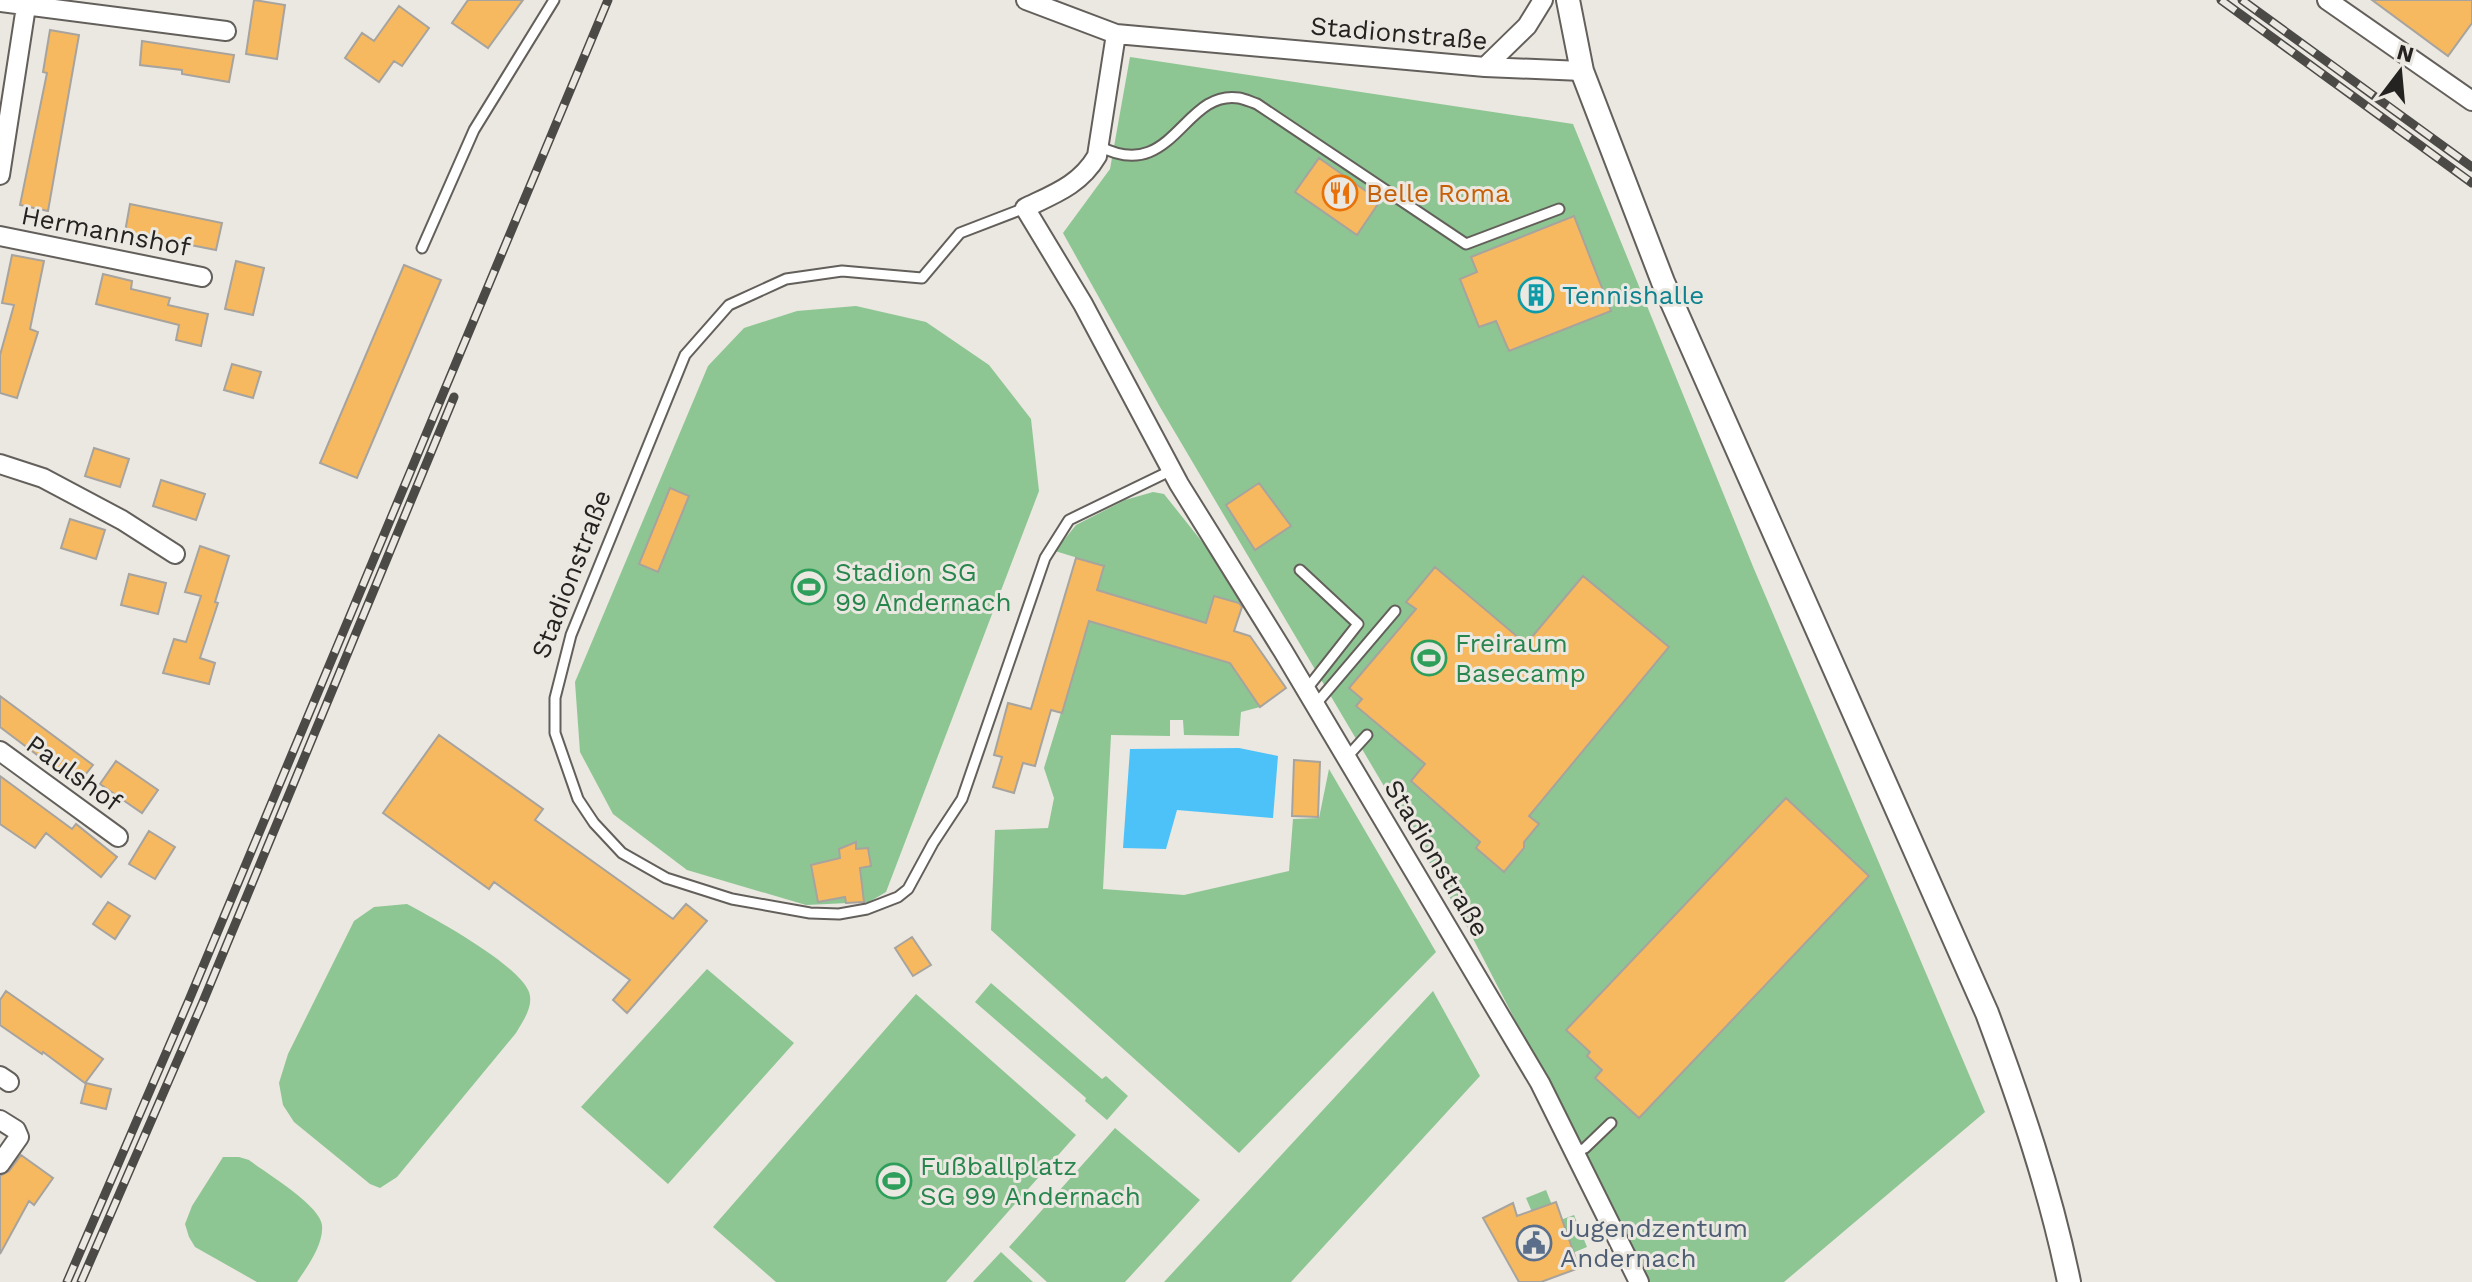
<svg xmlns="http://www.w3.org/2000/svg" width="2472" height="1282" font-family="'Work Sans',sans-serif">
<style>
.green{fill:#8dc692}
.water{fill:#4dc2f8}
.building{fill:#f7b95f;stroke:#a7a39e;stroke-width:2}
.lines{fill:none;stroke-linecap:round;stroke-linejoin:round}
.service-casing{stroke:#635f5b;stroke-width:13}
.minor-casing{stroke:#635f5b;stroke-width:22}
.tertiary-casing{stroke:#635f5b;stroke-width:26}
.service{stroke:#fff;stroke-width:9}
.minor{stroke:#fff;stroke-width:18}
.tertiary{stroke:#fff;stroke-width:22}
.rail-casing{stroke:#4b4a47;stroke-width:9}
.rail{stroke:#ebe7e1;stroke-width:6;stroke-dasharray:18;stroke-linecap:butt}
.labels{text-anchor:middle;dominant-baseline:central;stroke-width:6;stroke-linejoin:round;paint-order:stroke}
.street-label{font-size:26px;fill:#242321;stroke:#ebe7e1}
.food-label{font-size:26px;fill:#c56008;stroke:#ebe7e1;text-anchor:start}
.culture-label{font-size:26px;fill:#0d838f;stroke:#ebe7e1;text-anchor:start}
.leisure-label{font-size:26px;fill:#27864d;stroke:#ebe7e1;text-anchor:start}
.service-label{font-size:26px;fill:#4e5e75;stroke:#ebe7e1;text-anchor:start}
</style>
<rect width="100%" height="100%" fill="#ebe7e1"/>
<path class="green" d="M1130 57 1573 124 1754 569 1985 1112 1784 1282H1646L1624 1231 1466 925 1160 407 1063 233 1110 169Z
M856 306 926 322 989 365 1031 419 1039 491 886 892 869 902 806 905 687 870 613 814 580 752 575 682 708 366 744 328 797 311Z
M1153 492 1164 494 1211 553 1243 604 1214 596 1206 623 1097 590 1104 566 1055 551 1076 525 1125 500Z
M1089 621 1230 663 1260 707 1241 712 1239 736 1184 735 1183 720H1170V736L1111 735 1103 889 1184 895 1289 871 1293 819 1319 818 1329 769 1436 952 1239 1153 991 930 995 830 1048 828 1054 798 1044 768Z
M407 904C435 919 518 964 529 992 534 1006 523 1021 516 1033L397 1177 380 1188 370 1184 294 1122 283 1105 279 1083 288 1054 354 921 374 907Z
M707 969 794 1043 668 1184 581 1107Z
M991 983 1102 1079 1106 1076 1128 1096 1107 1120 1085 1101 1086 1098 975 1002Z
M1433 991 1480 1076 1291 1282H1164Z
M916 994 1076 1135 946 1282H776L713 1227Z
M1115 1128 1200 1200 1125 1282H1047L1009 1247Z
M223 1157H239L249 1160C266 1173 320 1205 322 1225 324 1244 307 1267 297 1282H257L195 1247 189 1237 185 1224 192 1206Z
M1546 1190 1552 1205 1532 1212 1526 1198Z
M1574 1215 1587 1247 1570 1254 1558 1221Z
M1001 1252 1033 1282H973Z"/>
<path class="water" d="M1239 748 1278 756 1273 818 1177 810 1166 849 1123 848 1130 749Z"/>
<path class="building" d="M254 0 285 5 277 59 246 54Z
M468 0H523L488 48 452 23Z
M2372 0H2472V23L2448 56Z
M399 6 429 28 402 66 394 61 379 82 345 58 362 33 374 41Z
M50 30 79 35 48 211 20 205 47 73 43 72Z
M142 41 234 55 229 82 182 74V70L140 65Z
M1319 158 1380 201 1357 235 1295 192Z
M130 204 222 223 216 250 125 232Z
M1574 216 1611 311 1509 351 1496 321 1479 327 1460 279 1477 272 1471 257Z
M12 255 44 261 30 329 38 332 17 398 0 393V355L14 305 2 303Z
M236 261 264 268 253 315 225 309Z
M404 265 441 280 357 478 320 463Z
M103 274 132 281 131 289 170 298 168 305 208 314 201 346 176 340 179 325 96 304Z
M232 364 261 372 253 398 224 390Z
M94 448 129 459 120 487 85 476Z
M161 480 205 494 196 520 153 506Z
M1259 483 1291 526 1255 550 1226 505Z
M670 488 689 496 658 572 639 564Z
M70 519 105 530 96 559 61 548Z
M200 546 229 556 215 602 218 603 200 658 215 663 209 684 163 673 174 639 186 642 201 596 185 592Z
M1076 558 1104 566 1097 590 1206 623 1214 596 1239 603 1242 607 1234 631 1250 636 1286 688 1260 707 1230 663 1089 621 1062 713 1051 710 1035 766 1023 763 1014 793 993 787 1002 757 994 755 1008 703 1031 709Z
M1435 567 1526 644 1583 576 1669 647 1529 816 1539 824 1524 842V848L1504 872 1476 848 1480 842 1411 781 1425 764 1356 706 1362 699 1349 688 1416 609 1406 602Z
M129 574 166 583 158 614 121 605Z
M0 696 93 765 77 785 0 727Z
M439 735 543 809 535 820 673 919 686 904 707 921 627 1013 613 1000 630 980 494 882 489 889 383 813Z
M1294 760 1320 762 1318 817 1292 816Z
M116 761 158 790 142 813 100 784Z
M0 776 72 829 76 824 117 857 101 877 46 833 35 848 0 824Z
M1786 798 1869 876 1639 1118 1595 1078 1602 1070 1587 1056 1590 1052 1566 1030Z
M149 831 175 847 155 879 129 864Z
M856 842V849L868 848 871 866 860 868 864 902 846 903 845 897 818 902 811 865 840 858 839 849Z
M108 902 130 916 115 939 93 924Z
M912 937 931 965 913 976 895 948Z
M6 991 103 1059 85 1083 43 1052 42 1054 0 1025V1000Z
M86 1083 111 1089 106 1109 81 1103Z
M21 1155 53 1178 34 1205 29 1201 0 1254V1176L9 1171Z
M1556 1202 1579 1268 1541 1282H1519L1483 1218 1513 1203 1517 1216Z"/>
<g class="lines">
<g class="service-casing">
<path id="service" d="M1099 146C1173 185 1183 89 1239 98 1245 99 1251 102 1257 104L1466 244 1559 209
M1025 208 960 233 922 278 842 271 786 279 729 305 685 355 571 635 555 698V733L578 799 594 823 622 853 666 878 732 899 810 913 839 914 867 909 898 897 908 889 933 843 962 799 1045 558 1069 520 1172 470
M422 248 474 130 554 0
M1300 570 1358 624 1306 690
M1315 705 1395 611
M1347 757 1367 735
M1576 1152 1585 1148 1611 1123"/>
</g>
<g class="minor-casing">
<path id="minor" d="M1026 0 1116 34 1485 67 1582 71
M2327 0 2472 101
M0 2 226 31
M1116 34 1097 156C1080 185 1054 194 1025 208L1083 304 1179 484 1283 651 1540 1083 1639 1282
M1485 67 1527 26 1543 0
M0 175 27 0
M0 236 202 277
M0 464 43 478 122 520 175 554
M0 751 118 837
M0 1076 9 1082
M0 1120 16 1130 19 1137 0 1164"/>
</g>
<g class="tertiary-casing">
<path id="tertiary" d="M1568 0 1582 71 1663 282 1987 1013C2020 1102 2050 1189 2069 1282"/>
</g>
<use href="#service" class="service"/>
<use href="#minor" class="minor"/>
<use href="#tertiary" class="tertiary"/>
<g class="rail-casing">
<path id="rail" d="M2221 0 2472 183
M2242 0 2472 167
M67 1282 189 1000 608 0
M81 1282 202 1004 454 397"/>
</g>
<use href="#rail" class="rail"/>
</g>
<defs>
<g id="restaurant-ring" transform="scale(1.8)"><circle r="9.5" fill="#ebe7e1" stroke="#e8710a" stroke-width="1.5"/><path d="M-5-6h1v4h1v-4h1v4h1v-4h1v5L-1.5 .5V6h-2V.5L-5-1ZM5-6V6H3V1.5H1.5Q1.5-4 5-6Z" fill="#e8710a"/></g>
<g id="building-ring" transform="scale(1.8)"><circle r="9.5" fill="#ebe7e1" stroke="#0f9aa8" stroke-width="1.5"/><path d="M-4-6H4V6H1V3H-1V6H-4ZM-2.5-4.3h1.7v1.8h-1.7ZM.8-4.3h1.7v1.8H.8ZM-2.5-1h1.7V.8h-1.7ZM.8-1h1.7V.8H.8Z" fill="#0f9aa8"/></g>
<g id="stadium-ring" transform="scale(1.8)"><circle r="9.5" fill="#ebe7e1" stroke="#2e9e5b" stroke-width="1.5"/><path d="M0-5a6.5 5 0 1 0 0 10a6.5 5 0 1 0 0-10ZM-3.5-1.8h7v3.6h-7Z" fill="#2e9e5b"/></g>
<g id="civic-ring" transform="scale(1.8)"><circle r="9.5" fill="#ebe7e1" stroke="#5c6f8a" stroke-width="1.5"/><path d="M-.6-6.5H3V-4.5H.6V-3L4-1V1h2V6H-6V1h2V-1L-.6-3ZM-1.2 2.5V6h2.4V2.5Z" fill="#5c6f8a"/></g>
</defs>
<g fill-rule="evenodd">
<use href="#restaurant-ring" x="1340" y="193"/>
<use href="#building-ring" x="1536" y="295"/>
<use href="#stadium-ring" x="809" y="587"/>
<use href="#stadium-ring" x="1429" y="658"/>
<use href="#stadium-ring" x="894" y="1181"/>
<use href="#civic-ring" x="1534" y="1243"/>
</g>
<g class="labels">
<g class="street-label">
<text transform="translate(1399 33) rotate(5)">Stadionstraße</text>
<text transform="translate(106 231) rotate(11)">Hermannshof</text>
<text transform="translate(571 574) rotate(-69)">Stadionstraße</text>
<text transform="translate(74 773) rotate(36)">Paulshof</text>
<text transform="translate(1437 858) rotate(59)">Stadionstraße</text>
</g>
<g class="food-label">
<text x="1366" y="193">Belle Roma</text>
</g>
<g class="culture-label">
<text x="1562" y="295">Tennishalle</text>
</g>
<g class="leisure-label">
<text x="835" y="572">Stadion SG<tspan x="835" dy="30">99 Andernach</tspan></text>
<text x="1455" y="643">Freiraum<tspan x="1455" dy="30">Basecamp</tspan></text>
<text x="920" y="1166">Fußballplatz<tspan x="920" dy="30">SG 99 Andernach</tspan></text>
</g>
<g class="service-label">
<text x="1560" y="1228">Jugendzentum<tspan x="1560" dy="30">Andernach</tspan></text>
</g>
</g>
<g transform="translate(2400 72) rotate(16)" stroke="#ebe7e1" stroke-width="6" paint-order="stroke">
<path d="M0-6L14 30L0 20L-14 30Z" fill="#242321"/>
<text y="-12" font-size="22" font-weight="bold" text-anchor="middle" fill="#242321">N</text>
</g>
</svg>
